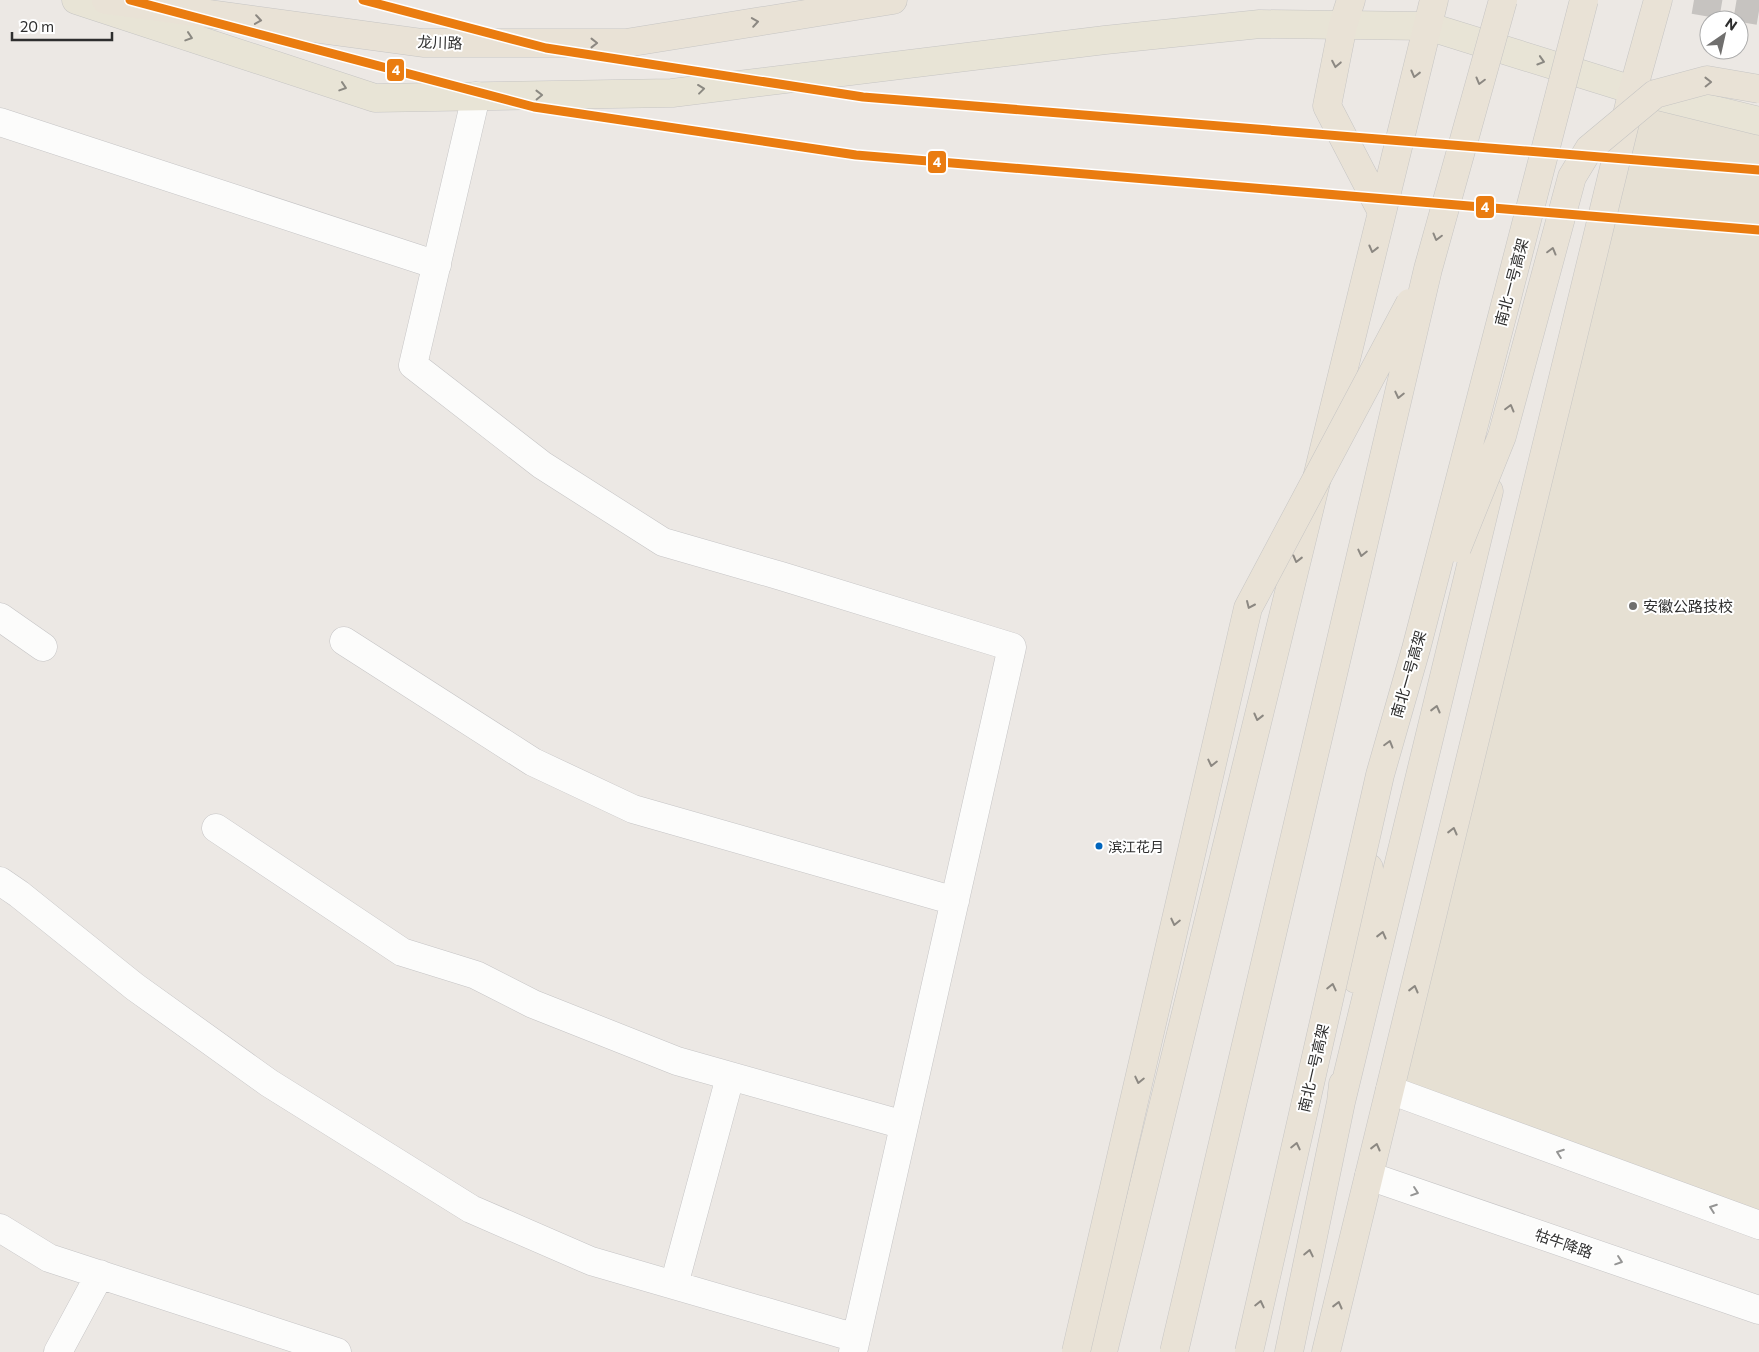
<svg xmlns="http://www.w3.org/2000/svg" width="1759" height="1352" font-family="Commissioner,'Noto Sans SC',sans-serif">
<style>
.education{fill:#e6e0d3}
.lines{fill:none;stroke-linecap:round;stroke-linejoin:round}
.trunk-tunnel{stroke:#c6c3c0;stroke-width:28;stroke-dasharray:28 14;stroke-linecap:butt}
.minor-casing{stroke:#c5c4c5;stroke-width:29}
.tertiary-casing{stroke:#c5c4c5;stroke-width:29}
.primary-casing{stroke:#c6c5c4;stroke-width:29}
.trunk-casing{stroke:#c6c5c4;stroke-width:29}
.minor{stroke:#fcfcfb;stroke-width:28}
.tertiary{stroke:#fcfcfb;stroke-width:28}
.primary{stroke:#e8e4d6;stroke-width:28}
.trunk{stroke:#e9e2d6;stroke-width:28}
.trunk-bridge-casing{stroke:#c6c5c4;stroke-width:29;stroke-linecap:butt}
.trunk-bridge{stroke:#e9e2d6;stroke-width:28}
.metro-1-casing{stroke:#fff;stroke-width:12}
.metro-1{stroke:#ea7c10;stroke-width:9}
.oneway{stroke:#8c8882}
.oneway2{stroke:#8b8982}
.oneway3{stroke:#959594}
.poi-dot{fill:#706f6e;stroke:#fff;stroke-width:2}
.bus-dot{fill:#0065bd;stroke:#fff;stroke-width:2}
.labels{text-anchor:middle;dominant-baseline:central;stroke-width:4;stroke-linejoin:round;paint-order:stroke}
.bus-label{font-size:14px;fill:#2e2e2e;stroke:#fff;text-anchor:start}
.street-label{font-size:15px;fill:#2e2e2e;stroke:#fff}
.poi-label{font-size:15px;fill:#2e2e2e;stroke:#fff;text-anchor:start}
.line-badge{stroke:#fff;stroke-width:2}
.badge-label{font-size:14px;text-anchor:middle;font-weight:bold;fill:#fff}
</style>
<rect width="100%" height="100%" fill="#ece8e4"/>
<path class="education" d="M1633 90 1759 121V1225L1390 1090Z"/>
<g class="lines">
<path class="trunk-tunnel" d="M1694 0 1759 11"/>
<g class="minor-casing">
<path id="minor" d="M476 96 413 365 542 465 663 542 781 576 1012 647 853 1352
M0 122 437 265
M0 617 43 647
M344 641 533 762 633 809 955 901
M216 828 402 952 476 975 533 1004 677 1061 904 1125
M0 881 19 894 135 987 269 1083 471 1209 591 1261 856 1338
M0 1228 49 1258 337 1352
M674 1285 730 1077
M58 1352 100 1274"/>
</g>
<g class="tertiary-casing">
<path id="tertiary" d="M1390 1090 1759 1225
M1369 1176 1759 1310"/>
</g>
<g class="primary-casing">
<path id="primary" d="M76 0 375 98 672 93 1105 40 1260 24 1427 26 1633 90 1759 121"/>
</g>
<g class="trunk-casing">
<path id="trunk" d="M106 0 423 43H626L893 0
M1351 0 1343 25 1327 106 1382 212
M1356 979 1369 868
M1341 1102 1489 491
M1103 1352 1434 0
M1289 1352 1341 1102 1343 1084
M1326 1352 1633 90 1658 0"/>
</g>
<use href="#minor" class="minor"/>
<use href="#tertiary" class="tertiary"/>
<use href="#primary" class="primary"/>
<use href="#trunk" class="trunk"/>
<g class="trunk-bridge-casing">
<path id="trunk-bridge" d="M1457 548 1502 436 1572 177 1589 149 1655 94 1707 80 1759 89
M1076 1352 1248 608 1410 303
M1174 1352 1428 269 1503 0
M1249 1352 1380 775 1416 649 1584 0"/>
</g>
<use href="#trunk-bridge" class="trunk-bridge"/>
<g class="metro-1-casing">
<path id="metro-1" d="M130 0 534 107 856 155 1759 230
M363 0 546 48 863 97 1759 170"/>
</g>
<use href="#metro-1" class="metro-1"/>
</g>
<defs><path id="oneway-chevron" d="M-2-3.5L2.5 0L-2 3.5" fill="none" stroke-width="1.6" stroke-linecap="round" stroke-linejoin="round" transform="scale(1.25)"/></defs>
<g class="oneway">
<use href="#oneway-chevron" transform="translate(258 20) rotate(8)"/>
<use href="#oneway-chevron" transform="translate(755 22) rotate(-9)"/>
<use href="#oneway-chevron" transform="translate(594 43)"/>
<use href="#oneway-chevron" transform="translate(1336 64) rotate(101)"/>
<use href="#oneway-chevron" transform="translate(1415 74) rotate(104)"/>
<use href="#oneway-chevron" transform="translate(1480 81) rotate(105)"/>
<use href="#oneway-chevron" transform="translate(1708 82) rotate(-1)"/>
<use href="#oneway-chevron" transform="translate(1437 237) rotate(105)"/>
<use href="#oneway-chevron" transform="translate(1373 249) rotate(104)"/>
<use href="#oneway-chevron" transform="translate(1552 251) rotate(-75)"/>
<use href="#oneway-chevron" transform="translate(1399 395) rotate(103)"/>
<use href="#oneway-chevron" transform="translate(1510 408) rotate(-75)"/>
<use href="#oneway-chevron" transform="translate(1362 553) rotate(103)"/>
<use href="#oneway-chevron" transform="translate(1297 559) rotate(104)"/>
<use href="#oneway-chevron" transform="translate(1250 605) rotate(114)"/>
<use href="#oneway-chevron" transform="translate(1436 709) rotate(-76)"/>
<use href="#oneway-chevron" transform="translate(1258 717) rotate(104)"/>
<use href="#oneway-chevron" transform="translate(1389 744) rotate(-74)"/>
<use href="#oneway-chevron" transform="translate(1212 763) rotate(103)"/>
<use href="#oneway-chevron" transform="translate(1453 831) rotate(-76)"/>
<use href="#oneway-chevron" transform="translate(1175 922) rotate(103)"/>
<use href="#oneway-chevron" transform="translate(1382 935) rotate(-76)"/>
<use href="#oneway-chevron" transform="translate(1332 987) rotate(-77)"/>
<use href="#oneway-chevron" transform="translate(1414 989) rotate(-76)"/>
<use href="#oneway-chevron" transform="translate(1139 1080) rotate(103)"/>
<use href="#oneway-chevron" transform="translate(1296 1146) rotate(-77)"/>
<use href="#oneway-chevron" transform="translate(1376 1147) rotate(-76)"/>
<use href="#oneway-chevron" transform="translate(1309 1253) rotate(-78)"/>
<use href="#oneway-chevron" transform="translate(1260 1304) rotate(-77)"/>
<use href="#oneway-chevron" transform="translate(1338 1305) rotate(-76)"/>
</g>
<g class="oneway2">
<use href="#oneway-chevron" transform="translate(189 37) rotate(18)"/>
<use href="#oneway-chevron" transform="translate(1541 61) rotate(17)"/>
<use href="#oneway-chevron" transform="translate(343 87) rotate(18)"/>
<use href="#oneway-chevron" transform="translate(701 89) rotate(-7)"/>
<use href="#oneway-chevron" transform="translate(539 95) rotate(-1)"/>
</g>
<g class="oneway3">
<use href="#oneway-chevron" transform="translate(1560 1153) rotate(-160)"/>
<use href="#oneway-chevron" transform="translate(1415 1192) rotate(19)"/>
<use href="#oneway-chevron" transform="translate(1713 1208) rotate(-160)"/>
<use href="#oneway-chevron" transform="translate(1619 1261) rotate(19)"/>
</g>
<circle class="poi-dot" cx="1633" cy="606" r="5"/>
<circle class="bus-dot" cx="1099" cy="846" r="4.5"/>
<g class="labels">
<g class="bus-label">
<text x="1108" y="846">滨江花月</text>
</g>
<g class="street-label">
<text transform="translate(440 42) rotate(2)">龙川路</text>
<text transform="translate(1511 282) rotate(-75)">南北一号高架</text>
<text transform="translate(1408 674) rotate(-74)">南北一号高架</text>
<text transform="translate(1313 1068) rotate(-77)">南北一号高架</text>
<text transform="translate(1564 1243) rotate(19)">牯牛降路</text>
</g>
<g class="poi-label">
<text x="1643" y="606">安徽公路技校</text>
</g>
</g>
<g class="line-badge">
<rect x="386" y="58" width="19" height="24" rx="5" fill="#ea7c10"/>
<rect x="927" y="150" width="20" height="24" rx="5" fill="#ea7c10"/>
<rect x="1475" y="195" width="20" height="24" rx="5" fill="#ea7c10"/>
</g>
<g class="badge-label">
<text x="396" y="75">4</text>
<text x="937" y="167">4</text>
<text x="1485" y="212">4</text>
</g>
<g transform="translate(1724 35) rotate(34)"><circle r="24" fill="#ffffff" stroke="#ababab"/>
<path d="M0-4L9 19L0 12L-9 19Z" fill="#706f6e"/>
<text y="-8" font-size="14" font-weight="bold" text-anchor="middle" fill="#2e2e2e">N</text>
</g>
<path d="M12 32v8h100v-8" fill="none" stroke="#2e2e2e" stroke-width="2.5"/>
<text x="20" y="32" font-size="15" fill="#2e2e2e" stroke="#ffffff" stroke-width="4" paint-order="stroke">20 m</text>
</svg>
